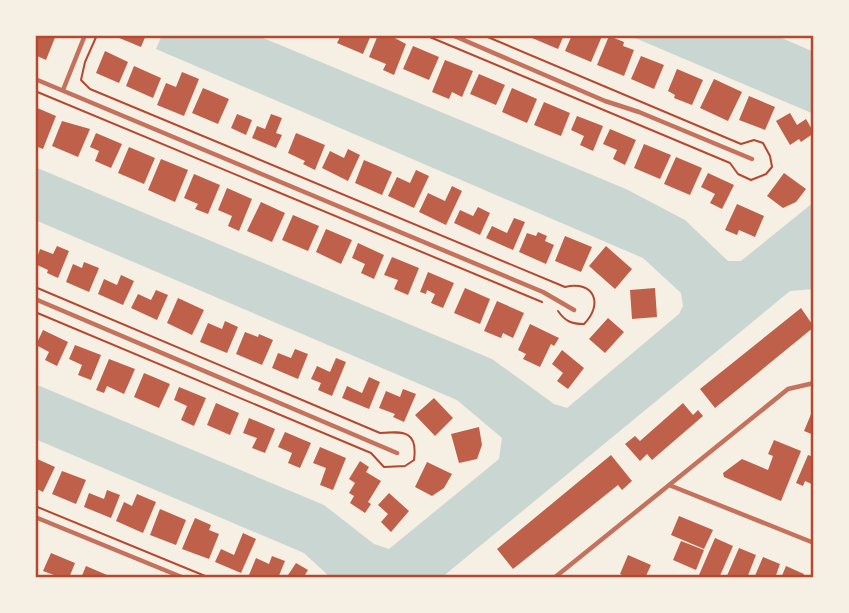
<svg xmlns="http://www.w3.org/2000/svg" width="849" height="613" font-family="Arial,sans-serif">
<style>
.water{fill:#c9d6d2}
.building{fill:#bf614a}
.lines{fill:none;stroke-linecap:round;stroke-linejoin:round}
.path{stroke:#b5482f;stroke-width:2}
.minor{stroke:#c5725c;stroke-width:4.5}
.neatline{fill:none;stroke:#b5482f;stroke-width:2.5}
</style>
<rect width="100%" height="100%" fill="#f6efe4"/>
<path class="water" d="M162 35H256L626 189 685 220 728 261H741L814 202V289L790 291 441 578H331L304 553 35 439V384L324 505 374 544 389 549 499 459 502 438 457 400 35 220V167L492 359 554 404 567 408 679 314 683 306 681 293 643 258 156 49Z
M628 35H775L814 52V114Z"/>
<path class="building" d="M35 35H56L46 60 35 55Z
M112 35H146L141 47Z
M341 35H371L363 54 337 43Z
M378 35H389L406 44 394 75 383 70 386 64 369 57Z
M533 35H564L558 49 532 38Z
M572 35 602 36 591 62 565 51Z
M609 36 624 42 623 46 634 50 624 76 597 65Z
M413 46 439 57 429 80 403 69Z
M105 51 128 62 119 83 96 73Z
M641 56 664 65 654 89 631 79Z
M445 60 473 71 462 97 452 92 449 99 432 92Z
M134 66 161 78 153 98 126 86Z
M677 69 703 80 692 105 674 98 675 95 668 91Z
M182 72 199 79 184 116 157 105 166 83 176 87Z
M479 74 505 85 496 105 470 94Z
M714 79 742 92 728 121 700 108Z
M203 88 229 99 218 124 192 113Z
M512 88 537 99 527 123 502 112Z
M749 96 775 107 765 130 739 120Z
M544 102 570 113 561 136 534 125Z
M35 107 56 116 43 149 35 146 38 137 35 134 38 126 35 125Z
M790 113 797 125 806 119 814 133 801 142 799 139 790 145 776 121Z
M237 114 252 120 246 135 231 128Z
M271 114 282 118 276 133 282 135 276 148 252 138 257 126 265 129Z
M577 116 603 126 593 151 580 145 584 136 571 130Z
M62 121 90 129 78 157 52 146Z
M610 129 636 140 625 165 613 159 617 150 603 144Z
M96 133 122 144 111 168 95 161 99 151 90 147Z
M296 133 325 145 315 170 303 164 305 161 288 153Z
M644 144 671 155 660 179 634 168Z
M129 147 155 158 144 184 118 173Z
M348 149 360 155 348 181 322 168 330 151 344 158Z
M676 157 702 168 690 195 664 184Z
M161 159 188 170 175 202 148 190Z
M364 160 392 172 382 195 355 183Z
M416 170 429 176 414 208 388 196 397 177 410 183Z
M708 173 734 185 722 209 710 203 715 194 701 187Z
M784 173 806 189 796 202 783 208 767 196Z
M194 174 220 185 208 214 195 209 198 204 184 198Z
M452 186 462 191 446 225 419 212 428 193 445 201Z
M227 188 252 199 239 231 228 226 232 216 218 210Z
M261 202 285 213 272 242 247 231Z
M737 204 764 216 755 237 739 230 737 235 725 230Z
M478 207 490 213 480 235 454 223 460 210 473 216Z
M293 215 319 226 308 251 282 240Z
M514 218 525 222 513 250 486 238 492 226 507 233Z
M326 229 352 240 341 264 316 252Z
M538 232 547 236 545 241 554 245 546 264 519 252 527 233 536 236Z
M565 236 592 247 581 272 555 261Z
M358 243 384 255 374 279 361 273 365 264 352 258Z
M57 246 69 251 58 278 47 273 48 270 35 264 40 249 53 254Z
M606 246 632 269 615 289 589 266Z
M392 257 419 268 408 295 394 289 398 280 384 275Z
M84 262 99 268 89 292 66 282 73 264 82 268Z
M428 272 454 283 443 308 431 303 435 294 427 290 426 294 420 292Z
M121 275 134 281 123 305 98 294 104 279 117 285Z
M465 288 490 299 480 324 454 313Z
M655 288 657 317 632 319 630 290Z
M156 290 168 295 157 320 131 308 138 294 151 300Z
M178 298 204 310 192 335 167 323Z
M497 301 524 313 513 338 503 333 501 338 484 331Z
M801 308 814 327 715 408 700 389Z
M608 318 624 332 605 353 589 339Z
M225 321 238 327 227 353 200 342 208 323 222 329Z
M530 324 559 338 554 346 551 344 540 367 523 359 526 354 518 350Z
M43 330 68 342 57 366 45 360 49 352 36 345Z
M245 332 258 337 259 334 273 340 262 365 236 354Z
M75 345 101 355 91 380 78 375 82 365 69 359Z
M295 349 308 354 298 379 272 368 278 353 291 358Z
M562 350 584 368 568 389 557 381 563 373 552 364Z
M336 358 346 362 332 396 318 390 321 383 311 379 317 366 330 372Z
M109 359 135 369 124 394 107 386 104 393 96 390Z
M144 373 170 384 159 408 134 397Z
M369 377 380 382 369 409 342 398 347 386 362 393Z
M179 387 206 398 194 426 181 420 187 406 174 400Z
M403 389 416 394 404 422 393 417 395 414 379 408 386 391 400 397Z
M434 398 453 418 435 436 415 415Z
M216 403 239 413 230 435 207 425Z
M683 403 693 415 698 410 703 416 652 460 647 454 640 461 625 444 635 436 640 441Z
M814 407V435L804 431Z
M249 418 275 429 265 453 252 448 257 438 243 433Z
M479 427 482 445 477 459 459 463 451 434Z
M285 432 311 443 300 468 288 463 292 453 278 447Z
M774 440 801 451 781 501 724 477 723 473 742 459 768 470 773 456 768 454Z
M320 447 346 458 333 490 320 485 326 468 313 463Z
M611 455 632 481 622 490 618 485 513 569 497 549Z
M808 455 814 457V485L805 481 803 486 796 483Z
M35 458 55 467 43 492 35 488Z
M360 461 369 467 366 472 381 481 368 502 371 504 365 513 350 503 354 496 349 493 355 483 349 479Z
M427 462 452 474 444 488 432 496 415 487Z
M62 471 86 480 76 504 52 494Z
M107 490 120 495 111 518 84 507 89 493 104 499Z
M389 493 409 511 391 532 381 522 388 514 378 505Z
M137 494 156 502 143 533 116 521 124 502 132 506Z
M160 509 186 520 176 545 150 535Z
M679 516 713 530 704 549 671 535Z
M195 518 211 525 209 530 219 534 209 559 182 549Z
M243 533 256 539 241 573 215 562 221 549 234 555Z
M715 538 733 546 719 578H707L699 575Z
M681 541 704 550 696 570 673 560Z
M739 548 756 555 747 578H726Z
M51 553 75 563 69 578H62L43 571Z
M628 555 651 565 645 578H629L620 574Z
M272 556 285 561 278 578H255L249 575 256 558 269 564Z
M763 557 780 564 775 578H754Z
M296 563 308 570 303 578H286Z
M86 566 114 578H81Z
M786 566 804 574 803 578H781Z"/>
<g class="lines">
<path class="path" d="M97 35 85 62 81 80 90 89 565 287C594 280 604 304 584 324 571 324 565 321 558 311
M425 35 730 163 738 174 751 180 766 174 772 167 770 156 763 143 754 140 741 144 483 35
M35 91 542 302
M35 287 380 433C404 431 418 431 414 460L405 466 384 467 371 453 35 312
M35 506 210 578"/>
<path class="minor" d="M452 35 605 101 639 112 752 159
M35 79 543 292 574 310
M63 90 85 35
M35 299 397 453
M669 485 814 543
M35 517 184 578
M554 578 788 389 814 383"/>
</g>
<rect width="849" height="613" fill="none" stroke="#f6efe4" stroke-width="74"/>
<rect x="37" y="37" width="775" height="539" class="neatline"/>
</svg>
